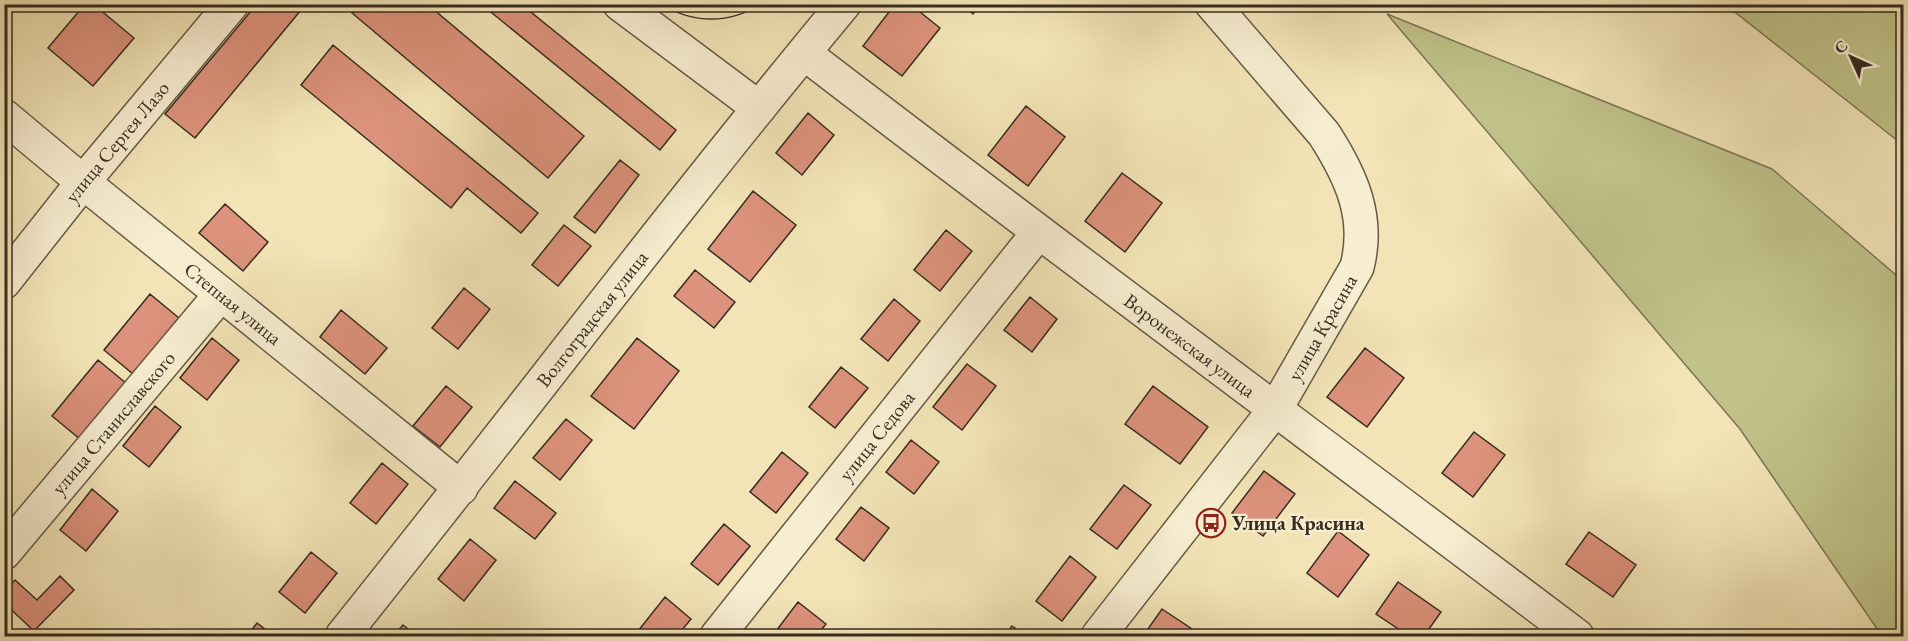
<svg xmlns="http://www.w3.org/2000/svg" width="1908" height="641" font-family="'EB Garamond',serif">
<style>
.green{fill:#c0c289;stroke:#7c7755;stroke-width:1.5}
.building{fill:#dc927c;stroke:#372c21;stroke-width:1.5}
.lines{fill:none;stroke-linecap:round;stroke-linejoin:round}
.minor-casing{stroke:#665a46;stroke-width:36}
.minor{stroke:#f7edd0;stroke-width:33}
.tram{stroke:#372c21;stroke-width:1.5}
.labels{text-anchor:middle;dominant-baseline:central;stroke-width:4.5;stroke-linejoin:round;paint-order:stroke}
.street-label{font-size:20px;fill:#372c21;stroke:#f7edd0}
.poi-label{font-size:20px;font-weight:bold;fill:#372c21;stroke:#f7edd0;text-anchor:start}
</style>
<rect width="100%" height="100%" fill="#f2e4b6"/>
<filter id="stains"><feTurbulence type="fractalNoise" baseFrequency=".00333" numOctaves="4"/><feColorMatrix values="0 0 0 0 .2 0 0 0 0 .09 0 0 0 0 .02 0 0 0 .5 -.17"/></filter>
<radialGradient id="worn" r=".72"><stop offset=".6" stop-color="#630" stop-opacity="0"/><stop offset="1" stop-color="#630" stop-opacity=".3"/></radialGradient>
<path class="green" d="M1726 5H1903V145Z
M1387 14 1772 169 1903 281V636H1882L1740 429Z"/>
<path class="building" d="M85 4H93L134 38 93 86 48 48Z
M257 4H306L195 138 165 114Z
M359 4H427L584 136 548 178 352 13Z
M481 4H521L676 130 660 150Z
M895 4H910L940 28 902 76 863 46Z
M961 4H980L973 14Z
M333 45 538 213 521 233 467 188 451 208 301 85Z
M1026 106 1065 137 1028 186 988 155Z
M808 113 834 135 802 175 776 153Z
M620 160 639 175 595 233 574 217Z
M1122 173 1162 203 1125 252 1085 221Z
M4 186 12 192 4 202Z
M753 191 796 225 750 282 708 249Z
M225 204 268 242 243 271 199 233Z
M564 225 591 246 558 286 532 265Z
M946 230 972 251 940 291 914 270Z
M695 270 735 302 714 328 674 296Z
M464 288 490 309 458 349 432 328Z
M150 294 179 318 133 374 104 350Z
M1030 297 1057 319 1032 352 1004 330Z
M894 299 920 321 888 361 861 339Z
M341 310 387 348 365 374 320 337Z
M212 338 239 360 207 400 180 378Z
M637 338 679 371 634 429 591 396Z
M1365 348 1404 378 1367 427 1327 397Z
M98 360 127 384 81 440 52 416Z
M967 364 996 386 962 430 933 407Z
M841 367 868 388 835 428 809 407Z
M446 386 472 407 440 447 413 426Z
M1153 386 1208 427 1180 464 1125 424Z
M155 406 181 427 149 467 123 446Z
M566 419 592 440 560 480 533 458Z
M1474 432 1505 455 1473 497 1442 473Z
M911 440 939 462 914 494 886 472Z
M782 452 808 473 776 513 750 492Z
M382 463 408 484 376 524 350 503Z
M1264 471 1295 494 1263 536 1232 513Z
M515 481 556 513 535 539 494 508Z
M1124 485 1151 505 1117 549 1090 529Z
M92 489 118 511 86 551 60 530Z
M861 507 889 528 864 561 836 539Z
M724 524 750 546 718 585 691 564Z
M1338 531 1369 555 1338 597 1307 573Z
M1589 532 1636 565 1613 597 1566 564Z
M470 539 496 560 464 601 438 579Z
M311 552 337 573 305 613 279 592Z
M1070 556 1096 577 1062 621 1036 601Z
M60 576 74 590 34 631 4 603V591L15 580 37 600Z
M1398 582 1441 612 1424 636H1409L1376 614Z
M665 597 691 619 677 636H634Z
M798 602 826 624 816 636H775L773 635Z
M1162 609 1192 629 1187 636H1143Z
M257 623 274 636H247Z
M403 625 417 636H393Z
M1012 626 1026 636H1004Z"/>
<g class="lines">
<g class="minor-casing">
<g id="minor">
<path d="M620 4 759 108"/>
<path id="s1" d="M804 53C1060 250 1320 442 1577 636"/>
<path id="s2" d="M4 116 83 182 461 488"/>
<path id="s3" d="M4 282 83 182 232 4"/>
<path id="s4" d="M4 553 221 294"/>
<path id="s5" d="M342 636C510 427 672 211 844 4"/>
<path id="s6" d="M717 636 1038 233"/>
<path id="s7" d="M1098 636 1276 408 1357 267C1370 217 1351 176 1324 134L1212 4"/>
</g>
</g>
<use href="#minor" class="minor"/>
<path class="tram" d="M662 4C692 24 731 24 760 4"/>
</g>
<defs>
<g id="bus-ring" transform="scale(1.5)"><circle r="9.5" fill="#f7edd0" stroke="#8f2418" stroke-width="1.5"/><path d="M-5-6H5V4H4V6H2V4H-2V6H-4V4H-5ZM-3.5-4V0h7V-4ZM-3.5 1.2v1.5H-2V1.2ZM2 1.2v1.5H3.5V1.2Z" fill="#8f2418"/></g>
</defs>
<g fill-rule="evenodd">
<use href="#bus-ring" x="1211" y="523"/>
</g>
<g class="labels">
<g class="street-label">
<text stroke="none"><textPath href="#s3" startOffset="180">улица Сергея Лазо</textPath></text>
<text stroke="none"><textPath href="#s2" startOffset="296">Степная улица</textPath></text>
<text stroke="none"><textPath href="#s5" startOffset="404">Волгоградская улица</textPath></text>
<text stroke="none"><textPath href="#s7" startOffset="382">улица Красина</textPath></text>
<text stroke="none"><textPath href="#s1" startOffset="484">Воронежская улица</textPath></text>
<text stroke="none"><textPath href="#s4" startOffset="170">улица Станиславского</textPath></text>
<text stroke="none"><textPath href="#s6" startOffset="256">улица Седова</textPath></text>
</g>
<g class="poi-label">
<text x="1232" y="523">Улица Красина</text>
</g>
</g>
<rect width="1908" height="641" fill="none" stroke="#f2e4b6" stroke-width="24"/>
<rect x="6" y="6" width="1896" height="629" fill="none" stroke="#372c21" stroke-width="3"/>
<rect x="12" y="12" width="1884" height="617" fill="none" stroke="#372c21" stroke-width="1.5"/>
<g transform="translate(1851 57) rotate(315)" stroke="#f7edd0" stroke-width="4.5" paint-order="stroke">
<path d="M0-4.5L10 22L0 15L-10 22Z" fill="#372c21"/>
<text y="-9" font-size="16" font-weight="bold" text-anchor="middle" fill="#372c21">С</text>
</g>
<rect width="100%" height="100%" filter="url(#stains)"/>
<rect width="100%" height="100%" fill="url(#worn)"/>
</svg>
